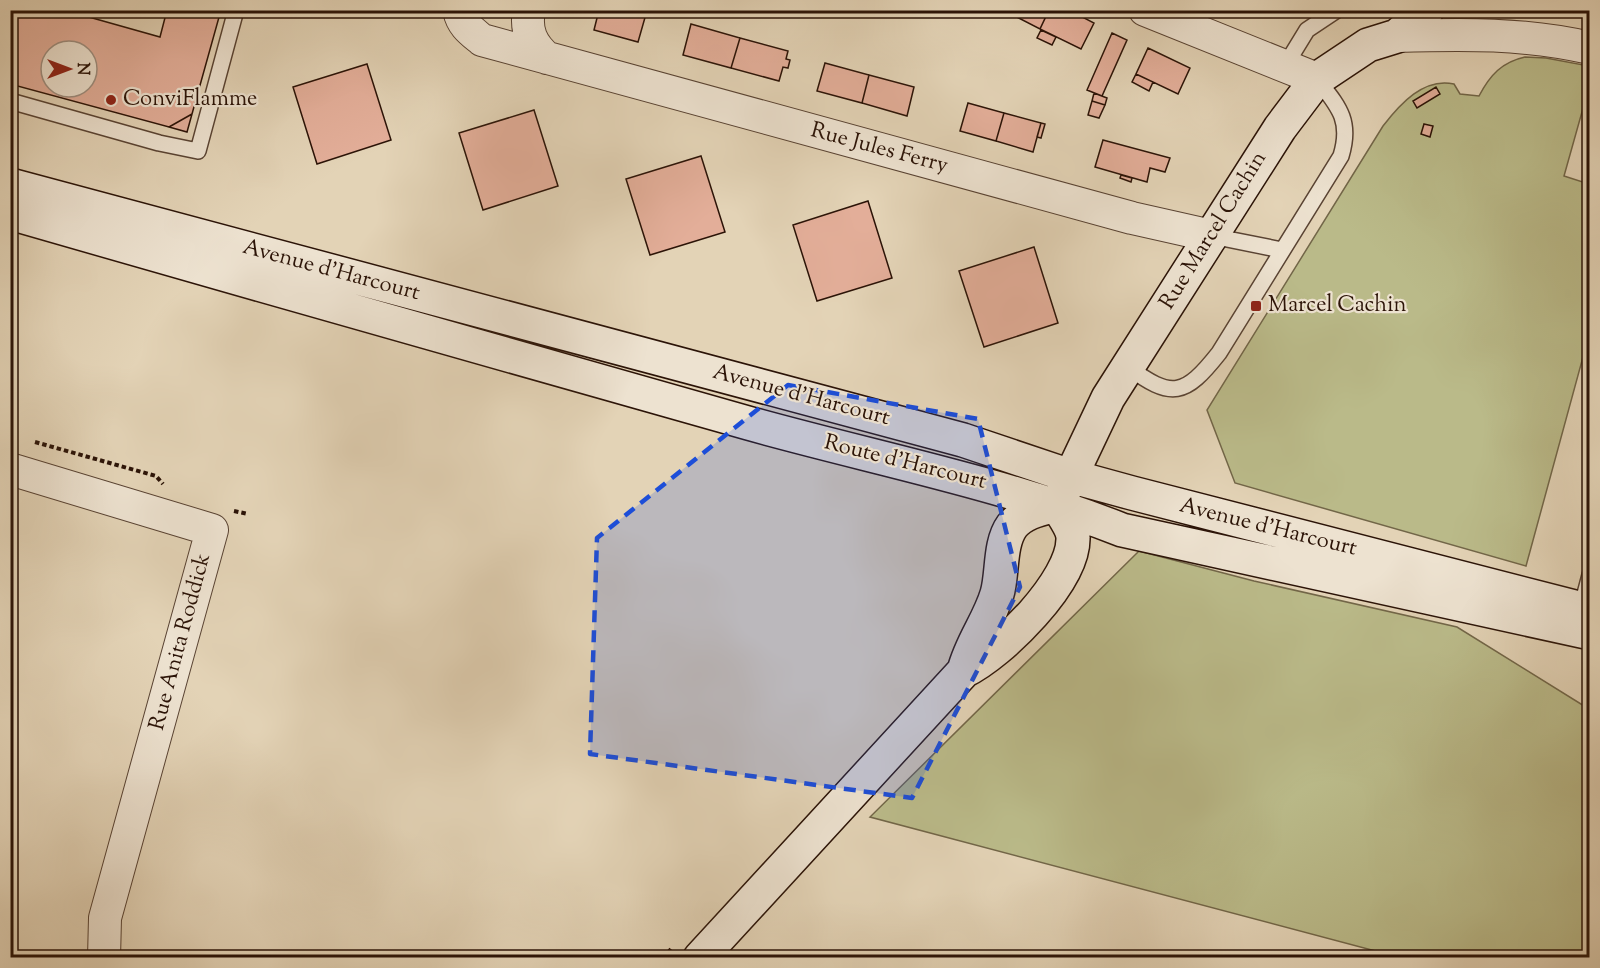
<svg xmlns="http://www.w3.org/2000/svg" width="1600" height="968" font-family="'Sorts Mill Goudy',serif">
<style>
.green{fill:#baba89;stroke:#726648;stroke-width:1.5}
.building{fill:#e3ae99;stroke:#2b1307;stroke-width:1.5;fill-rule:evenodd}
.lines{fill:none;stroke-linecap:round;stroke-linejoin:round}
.lane-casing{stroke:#594333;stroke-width:18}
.street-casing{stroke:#594333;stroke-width:34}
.secondary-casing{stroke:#2b1307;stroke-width:36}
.path{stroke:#2b1307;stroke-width:4;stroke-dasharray:4.5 3;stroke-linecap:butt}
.lane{stroke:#ede2d0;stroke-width:15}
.street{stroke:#ede2d0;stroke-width:32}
.secondary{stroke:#ede2d0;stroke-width:33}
.marked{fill:#1d4ed8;fill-opacity:0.2;stroke:#1d4ed8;stroke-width:4.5;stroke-dasharray:12 8;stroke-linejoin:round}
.poi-dot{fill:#8f2418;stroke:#ede2d0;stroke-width:2}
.labels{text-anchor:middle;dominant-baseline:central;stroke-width:4.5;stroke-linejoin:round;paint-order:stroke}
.poi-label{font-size:22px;fill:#2b1307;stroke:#ede2d0;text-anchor:start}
.street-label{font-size:22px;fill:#2b1307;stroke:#ede2d0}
</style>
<rect width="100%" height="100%" fill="#e3d3b6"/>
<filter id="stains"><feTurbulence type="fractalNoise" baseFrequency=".00333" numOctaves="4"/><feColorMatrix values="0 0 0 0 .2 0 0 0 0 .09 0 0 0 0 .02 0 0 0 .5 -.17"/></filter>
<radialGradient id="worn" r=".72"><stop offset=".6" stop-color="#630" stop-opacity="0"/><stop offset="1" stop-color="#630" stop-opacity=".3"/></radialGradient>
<path class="green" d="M1525 57 1546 58 1589 66V87L1564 176 1589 184V335L1526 566 1235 483 1207 410 1383 126C1400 104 1424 77 1454 84L1460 94 1479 96C1490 75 1502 62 1525 57Z
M1139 551 1254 581 1457 627 1589 709V957H1398L870 817Z"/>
<path class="building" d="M10 10H64L160 37 167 10H221L192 114 169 127 10 84ZM51 51H87V87H51Z
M398 10H420L418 16Z
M599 10H632L646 14 638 42 594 30Z
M1003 10H1049L1040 29Z
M1049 10H1069L1094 23 1081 49 1040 29Z
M691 24 740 38 731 68 683 55Z
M1041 30 1056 37 1052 45 1037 38Z
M1112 33 1127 40 1102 96 1087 90Z
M740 38 788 51 786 59 790 60 788 68 783 67 779 81 731 68Z
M1148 48 1190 68 1178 94 1136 74Z
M825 63 869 75 862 103 817 91Z
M367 64 391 140 317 164 293 87Z
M1136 74 1153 82 1149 91 1132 82Z
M869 75 914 87 907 116 862 103Z
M1436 87 1440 94 1417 108 1413 101Z
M1094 93 1107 98 1105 105 1092 101Z
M1092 101 1105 105 1099 118 1088 115Z
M968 103 1004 113 996 141 960 131Z
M534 110 558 186 483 210 459 133Z
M1004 113 1041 123 1033 152 996 141Z
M192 114 187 132 169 127Z
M1041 123 1045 124 1041 138 1037 137Z
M1424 124 1433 126 1430 137 1421 134Z
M1103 140 1170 158 1165 172 1150 168 1147 182 1095 167Z
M701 156 725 232 650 255 626 179Z
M1121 175 1132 178 1131 182 1120 178Z
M868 201 892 278 817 301 793 225Z
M1034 247 1058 323 984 347 959 271Z"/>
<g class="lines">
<g class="lane-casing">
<path id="lane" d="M1285 66 1307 30 1337 10
M10 101 159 143 198 151 236 10
M1212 236 1282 250
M1127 366C1172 400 1185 396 1219 353L1341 156C1352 120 1338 106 1317 79
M1581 609 1590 575"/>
</g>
<g class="street-casing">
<path id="street" d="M459 10C462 25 471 31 482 40L1132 218 1212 236
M529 10C525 31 532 45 547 58
M1145 10 1317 79
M1397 36C1463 34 1525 33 1590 48
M10 469 212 530 105 918 104 958"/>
</g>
<g class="secondary-casing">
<path id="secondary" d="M10 185 963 440 1070 476 1132 493 1590 611
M10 213C256 283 502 355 748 423 873 458 1000 482 1122 530L1590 633
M1062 495 1108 398 1280 128 1317 79 1368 45 1397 36 1427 10
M964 671C971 643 989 621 997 594 1003 574 999 544 1012 526 1023 512 1041 509 1057 505
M700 958 964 671C1001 653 1074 581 1073 538 1073 528 1062 514 1057 505"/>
</g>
<path class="path" d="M35 442 156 476 163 484
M234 511 248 514
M663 958 671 949"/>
<use href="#lane" class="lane"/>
<use href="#street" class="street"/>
<use href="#secondary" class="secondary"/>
</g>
<path class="marked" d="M788 385 978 419 1020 587 912 798 590 754 597 538Z"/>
<g class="poi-dot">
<circle cx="111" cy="100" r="6"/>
<rect x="1250" y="300" width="12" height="12" rx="3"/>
</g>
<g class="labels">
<g class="poi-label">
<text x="123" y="100">ConviFlamme</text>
<text x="1268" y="306">Marcel Cachin</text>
</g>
<g class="street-label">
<text transform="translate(879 149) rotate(15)">Rue Jules Ferry</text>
<text transform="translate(1214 231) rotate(-58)">Rue Marcel Cachin</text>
<text transform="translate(331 271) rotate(15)">Avenue d'Harcourt</text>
<text transform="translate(801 396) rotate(15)">Avenue d'Harcourt</text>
<text transform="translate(905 463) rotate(14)">Route d'Harcourt</text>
<text transform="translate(1268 528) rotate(14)">Avenue d'Harcourt</text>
<text transform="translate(181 642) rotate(-75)">Rue Anita Roddick</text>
</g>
</g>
<rect width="1600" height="968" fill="none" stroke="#e3d3b6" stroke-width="36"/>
<rect x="12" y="12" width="1576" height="944" fill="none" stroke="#2b1307" stroke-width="3"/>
<rect x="18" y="18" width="1564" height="932" fill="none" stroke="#2b1307" stroke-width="1.5"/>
<g transform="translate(69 69) rotate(90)"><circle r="28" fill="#ede2d0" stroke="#9f8f80" stroke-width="1.5"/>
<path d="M0-4.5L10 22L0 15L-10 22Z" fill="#8f2418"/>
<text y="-9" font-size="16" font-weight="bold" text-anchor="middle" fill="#2b1307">N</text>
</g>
<rect width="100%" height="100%" filter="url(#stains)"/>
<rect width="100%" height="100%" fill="url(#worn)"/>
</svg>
